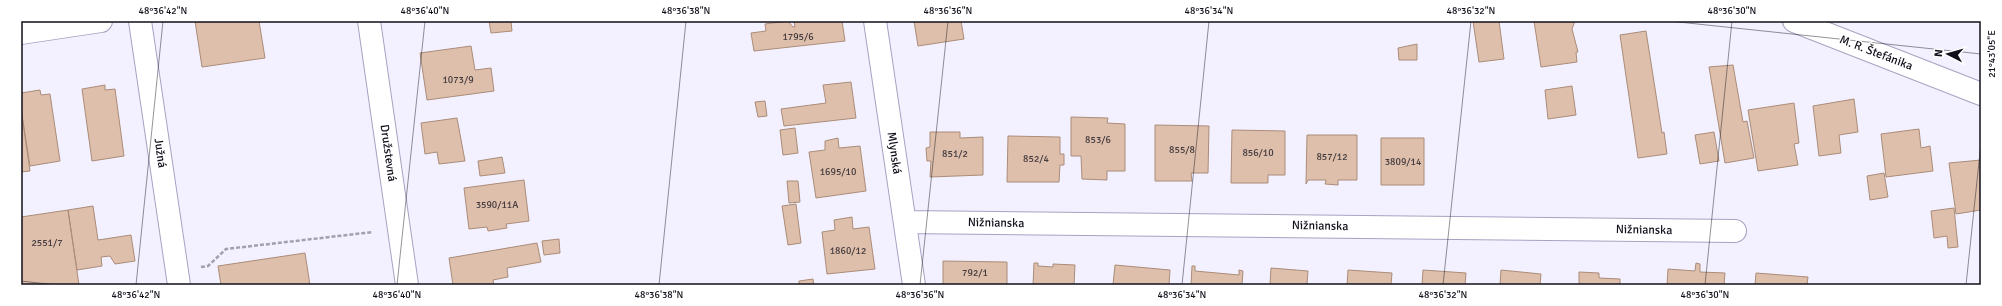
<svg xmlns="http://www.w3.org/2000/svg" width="2002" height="306" font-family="Signika,sans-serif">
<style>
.building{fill:#debfab;stroke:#aa8c79}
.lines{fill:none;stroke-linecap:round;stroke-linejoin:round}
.street-casing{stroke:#a6a3c2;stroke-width:24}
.secondary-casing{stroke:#a6a3c2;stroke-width:24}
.path{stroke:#a2a0ad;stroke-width:2.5;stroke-dasharray:4 2;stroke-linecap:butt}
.street{stroke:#fff;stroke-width:22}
.secondary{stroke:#fff;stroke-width:22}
.ticks{fill:none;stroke:#110f1a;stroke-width:1;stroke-opacity:0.45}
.labels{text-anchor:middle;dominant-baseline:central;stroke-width:3;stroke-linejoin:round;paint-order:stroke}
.number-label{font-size:10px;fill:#443b3e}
.street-label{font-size:12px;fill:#110f1a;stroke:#fff}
.neatline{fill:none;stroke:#110f1a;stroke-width:1.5}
.ticks-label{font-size:10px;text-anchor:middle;fill:#110f1a}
</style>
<rect width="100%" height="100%" fill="#f3f1ff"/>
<path class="building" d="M195 21H259L265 58 202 67Z
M489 21H511L512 31 491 33Z
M788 21 793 27H795L794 21H842L845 41 754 51 751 33 766 31 765 24Z
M914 21H961L964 39 918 46Z
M1473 21H1499L1504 59 1479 62Z
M1534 21H1575L1572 29 1578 52H1576L1577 62 1541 67Z
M1646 31 1662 133 1664 132 1667 154 1638 158 1620 35Z
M1417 44V60H1399L1398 48Z
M471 46 475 70 491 68 494 91 427 100 420 53Z
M1733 65 1743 122 1747 121 1754 158 1725 163 1709 67Z
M851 82 856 118 784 126 781 109 826 103 823 85Z
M105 85V90L115 89 124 156 92 161 82 89Z
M1572 86 1576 115 1548 119 1545 90Z
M40 90 41 95 50 94 60 161 30 166 21 109V93Z
M1854 99 1858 132 1839 135 1841 153 1819 156 1813 106Z
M765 101 767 116 758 117 755 102Z
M1794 103 1799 143 1794 144 1798 165 1758 171 1748 110Z
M21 109 30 171 21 172Z
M1071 117 1108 118 1107 123 1125 124V171H1107V180L1082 179 1081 156H1071Z
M457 118 465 161 439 164 437 152 425 154 421 123Z
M1155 125 1209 126 1208 173H1191L1192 181H1155Z
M795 128 798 153 783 155 780 130Z
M1919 129 1921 148 1930 146 1933 171 1886 177 1881 134Z
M1232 130 1285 131V175H1268V183H1231Z
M930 132H960V138L983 137V175L930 177 931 161H927L926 148 930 147Z
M1714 132 1719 161 1700 164 1695 135Z
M1307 135H1357V180H1338V185L1325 184 1326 180H1308L1306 184Z
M1008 136 1060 137V154H1064V165H1060L1059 182H1007Z
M838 138 839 148 860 146 866 191 816 198 809 152 825 150V141Z
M1381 138H1424V185H1381Z
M502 157 505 173 480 176 478 161Z
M1981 160V210L1956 214 1949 163Z
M1884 173 1888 197 1870 200 1867 176Z
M524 180 529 221 506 224 507 228 488 231 487 227 469 229 464 188Z
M787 181H798L800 202 789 203Z
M796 204 801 243 788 245 782 206Z
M93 206 98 240 131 235 135 261 115 264 110 256 101 257 102 266 77 270 68 210Z
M1954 208 1958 247 1948 248 1947 236 1934 238 1931 211Z
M68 210 79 285H21V217Z
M852 217 853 229 869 227 875 269 827 274 822 232 835 230 834 220Z
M559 239 560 253 544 255 542 241Z
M537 243 541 262 507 268 508 277 493 280 494 285H453L449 258Z
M305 253 310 285H221L218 266Z
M943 261 1007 262V285H943Z
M1034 263H1038V266L1053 267V264L1075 265 1074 285H1033Z
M1696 263 1700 264V272L1725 273 1724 285H1667L1668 269 1695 271Z
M1115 265 1170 270 1169 285H1113Z
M1192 266H1195V271L1239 275V270L1243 271 1242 285H1191Z
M1271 268 1308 271 1307 284 1316 285H1270Z
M1348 270 1392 273 1391 285H1347Z
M1423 270 1466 273 1465 285H1422Z
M1501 270 1541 274 1540 285H1500Z
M1579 272 1599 273V278L1620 279V285H1579Z
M1756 273 1808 277 1807 285H1755Z
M813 279 814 285H799V281Z"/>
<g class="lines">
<g class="street-casing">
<path id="street" d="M140 21 179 285
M369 21 407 285
M875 21 914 285
M21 33 101 21
M905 222 1735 231"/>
</g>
<g class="secondary-casing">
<path id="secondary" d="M1794 21 1981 94"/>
</g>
<path class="path" d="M201 267 208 266 226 249 373 232"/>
<use href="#street" class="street"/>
<use href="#secondary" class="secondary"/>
</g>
<path class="ticks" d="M1669 21 1981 54M21 281 56 285M136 285 163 21M397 285 425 21M659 285 686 21M920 285 948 21M1182 285 1209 21M1443 285 1471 21M1705 285 1732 21M1966 285 1981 143"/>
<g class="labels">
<g class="number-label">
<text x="798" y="37">1795/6</text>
<text x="458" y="80">1073/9</text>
<text x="1098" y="140">853/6</text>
<text x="1182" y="150">855/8</text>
<text x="1258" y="153">856/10</text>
<text x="955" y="154">851/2</text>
<text x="1332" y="157">857/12</text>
<text x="1036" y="159">852/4</text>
<text x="1403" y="162">3809/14</text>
<text x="838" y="172">1695/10</text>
<text x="497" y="205">3590/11A</text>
<text x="47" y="243">2551/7</text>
<text x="848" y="251">1860/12</text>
<text x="975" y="273">792/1</text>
</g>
<g class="street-label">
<text transform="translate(1876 53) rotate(21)">M. R. Štefánika</text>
<text transform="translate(160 153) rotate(82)">Južná</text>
<text transform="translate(388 153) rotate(82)">Družstevná</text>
<text transform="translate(894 153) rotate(82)">Mlynská</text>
<text transform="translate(996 223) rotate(1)">Nižnianska</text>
<text transform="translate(1320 226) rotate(1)">Nižnianska</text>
<text transform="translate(1644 230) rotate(1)">Nižnianska</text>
</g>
</g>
<rect width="2002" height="306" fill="none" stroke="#ffffff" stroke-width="44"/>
<g transform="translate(1948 54) rotate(276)" stroke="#ffffff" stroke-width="3" paint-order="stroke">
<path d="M0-3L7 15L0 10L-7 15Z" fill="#110f1a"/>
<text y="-6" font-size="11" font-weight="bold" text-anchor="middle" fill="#110f1a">N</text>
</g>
<rect x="22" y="22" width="1958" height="262" class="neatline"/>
<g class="ticks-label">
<text x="163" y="14">48°36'42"N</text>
<text x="425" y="14">48°36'40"N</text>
<text x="686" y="14">48°36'38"N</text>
<text x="948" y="14">48°36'36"N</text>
<text x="1209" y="14">48°36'34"N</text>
<text x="1471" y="14">48°36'32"N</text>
<text x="1732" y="14">48°36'30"N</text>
<text transform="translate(1991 54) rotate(-90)" y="4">21°43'05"E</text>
<text x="136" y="298">48°36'42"N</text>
<text x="397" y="298">48°36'40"N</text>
<text x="659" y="298">48°36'38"N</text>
<text x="920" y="298">48°36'36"N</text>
<text x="1182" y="298">48°36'34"N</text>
<text x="1443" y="298">48°36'32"N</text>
<text x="1705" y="298">48°36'30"N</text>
</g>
</svg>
